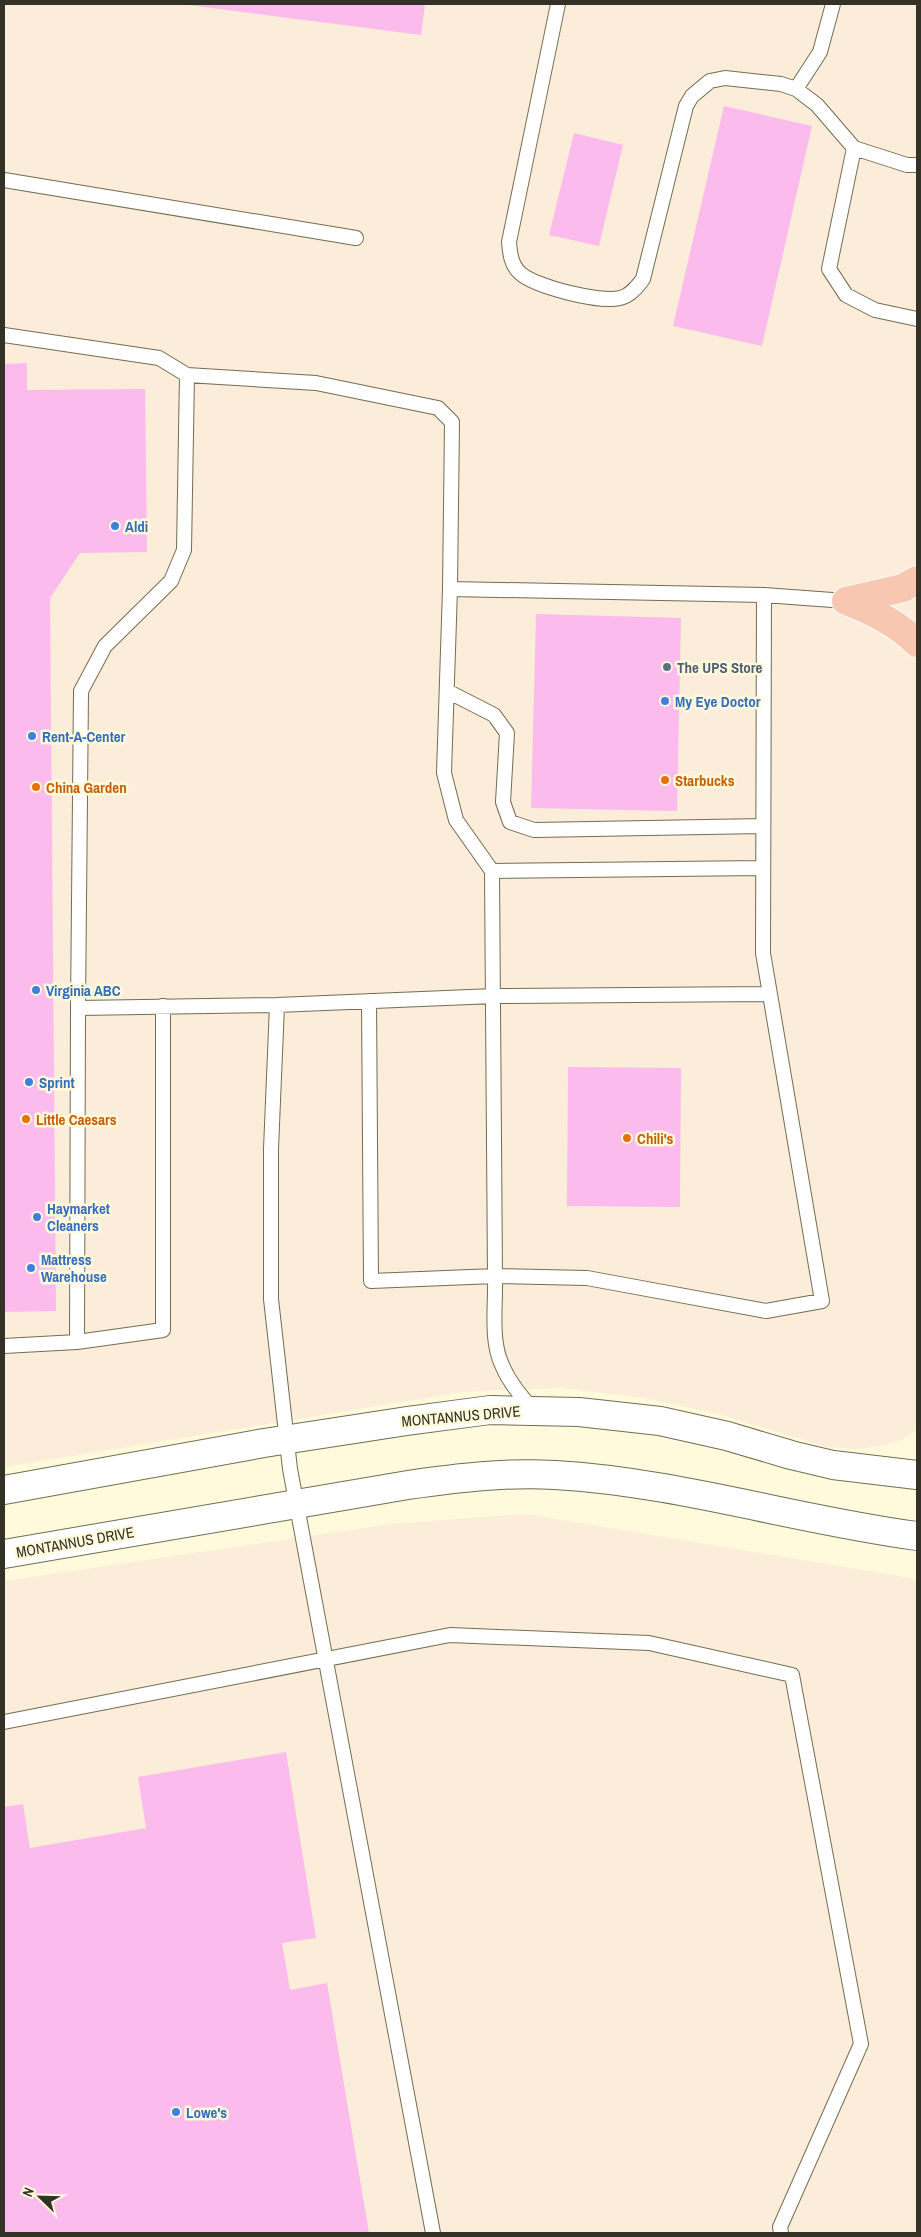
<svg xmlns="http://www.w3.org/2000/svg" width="921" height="2237" font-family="'Archivo Narrow',sans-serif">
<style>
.commercial{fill:#fbedd9}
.building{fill:#fbbbed}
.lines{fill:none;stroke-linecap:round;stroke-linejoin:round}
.lane-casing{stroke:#726d52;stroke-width:16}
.secondary-casing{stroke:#726d52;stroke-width:30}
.primary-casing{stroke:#fff;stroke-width:30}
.lane{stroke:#fff;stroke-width:14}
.secondary{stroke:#fff;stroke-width:28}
.primary{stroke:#f8c7b2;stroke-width:28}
.shop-dot{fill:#3f7fe0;stroke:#fffadb;stroke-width:2}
.service-dot{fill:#5c6f8a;stroke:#fffadb;stroke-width:2}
.food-dot{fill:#e8710a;stroke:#fffadb;stroke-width:2}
.labels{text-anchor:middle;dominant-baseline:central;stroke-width:5;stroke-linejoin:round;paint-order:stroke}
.shop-label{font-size:15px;font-weight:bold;fill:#366cbe;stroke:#fffadb;text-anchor:start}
.service-label{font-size:15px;font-weight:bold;fill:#4e5e75;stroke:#fffadb;text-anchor:start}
.food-label{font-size:15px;font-weight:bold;fill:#c56008;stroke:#fffadb;text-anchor:start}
.street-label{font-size:15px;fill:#343226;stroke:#fffadb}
</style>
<rect width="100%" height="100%" fill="#fffadb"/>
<path class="commercial" d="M4 4H917V1430L899 1441 876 1447 854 1449 827 1447 718 1414 645 1398 561 1388 463 1392 4 1467Z
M525 1514 917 1579V2233H4V1581L391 1524Z"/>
<path class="building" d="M180 4H425L421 35Z
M724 106 812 126 762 346 673 326Z
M574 133 623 145 599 246 549 235Z
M27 363V390L145 389 147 552 80 553 50 598 56 1311 4 1312V364Z
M536 614 681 618 677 811 531 808Z
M568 1067 681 1068 680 1207 567 1206Z
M286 1752 316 1938 282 1943 290 1990 327 1983 369 2233H4V1807L23 1804 30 1848 146 1828 138 1777Z"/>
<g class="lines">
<g class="lane-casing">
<path id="lane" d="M558 4 509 242C510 253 511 265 520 273 535 287 600 303 620 298 630 296 637 287 643 279L686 106 692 96 710 81 725 78 781 84 796 89 817 105 854 148 907 165H917
M796 89 820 52 833 4
M854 148 829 269 846 295 875 310 917 319
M4 180 356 238
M4 335 159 358 187 375 184 550 171 581 105 646 81 691 78 1008
M187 375 316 383 438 408 452 422 450 589
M764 595 763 953 822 1301 766 1311 587 1278 495 1276 492 871 456 820 444 773 450 589 764 595 846 601
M447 691 494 715 507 733 503 802 510 822 534 830 763 826
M492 871 763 868
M369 1001 371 1281 495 1276C496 1304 490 1340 502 1365 509 1382 521 1396 533 1410
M277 1005 271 1149V1299L290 1469 433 2233
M77 1342 163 1330V1006
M4 1346 77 1342 78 1008 277 1005 494 996 770 994
M4 1722 450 1635 649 1643 792 1675 861 2044 780 2227 781 2233"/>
</g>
<g class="secondary-casing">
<path id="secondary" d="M4 1490 264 1443 407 1421 490 1410 579 1412 660 1421 727 1436 791 1455 833 1465 917 1475
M4 1554 408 1485C457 1478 506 1472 555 1475 678 1482 796 1520 917 1536"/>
</g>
<g class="primary-casing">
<path id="primary" d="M846 601C872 611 897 623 917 643
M846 601 903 588 917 580"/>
</g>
<use href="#lane" class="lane"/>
<use href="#secondary" class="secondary"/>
<use href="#primary" class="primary"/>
</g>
<g class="shop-dot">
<circle cx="115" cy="526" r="5"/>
<circle cx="665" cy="701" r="5"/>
<circle cx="32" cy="736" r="5"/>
<circle cx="36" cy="990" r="5"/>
<circle cx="29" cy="1082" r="5"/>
<circle cx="37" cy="1217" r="5"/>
<circle cx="31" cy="1268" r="5"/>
<circle cx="176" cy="2112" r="5"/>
</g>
<circle class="service-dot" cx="667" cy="667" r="5"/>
<g class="food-dot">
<circle cx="665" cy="780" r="5"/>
<circle cx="36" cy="787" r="5"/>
<circle cx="26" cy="1119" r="5"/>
<circle cx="627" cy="1138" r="5"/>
</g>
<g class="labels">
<g class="shop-label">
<text x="125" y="526">Aldi</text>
<text x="675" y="701">My Eye Doctor</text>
<text x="42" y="736">Rent-A-Center</text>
<text x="46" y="990">Virginia ABC</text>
<text x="39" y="1082">Sprint</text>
<text x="47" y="1208">Haymarket<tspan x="47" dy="17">Cleaners</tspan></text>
<text x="41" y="1259">Mattress<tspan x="41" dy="17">Warehouse</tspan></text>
<text x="186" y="2112">Lowe's</text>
</g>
<g class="service-label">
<text x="677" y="667">The UPS Store</text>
</g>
<g class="food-label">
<text x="675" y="780">Starbucks</text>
<text x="46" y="787">China Garden</text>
<text x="36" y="1119">Little Caesars</text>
<text x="637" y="1138">Chili's</text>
</g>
<g class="street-label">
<text transform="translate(461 1416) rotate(-5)">MONTANNUS DRIVE</text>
<text transform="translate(75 1542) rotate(-10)">MONTANNUS DRIVE</text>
</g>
</g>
<rect width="921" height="2237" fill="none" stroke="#343226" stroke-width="10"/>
<g transform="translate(40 2197) rotate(293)" stroke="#fffadb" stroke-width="4" paint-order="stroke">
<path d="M0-4L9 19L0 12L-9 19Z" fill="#343226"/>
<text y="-8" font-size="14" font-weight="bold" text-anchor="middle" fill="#343226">N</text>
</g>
</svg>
